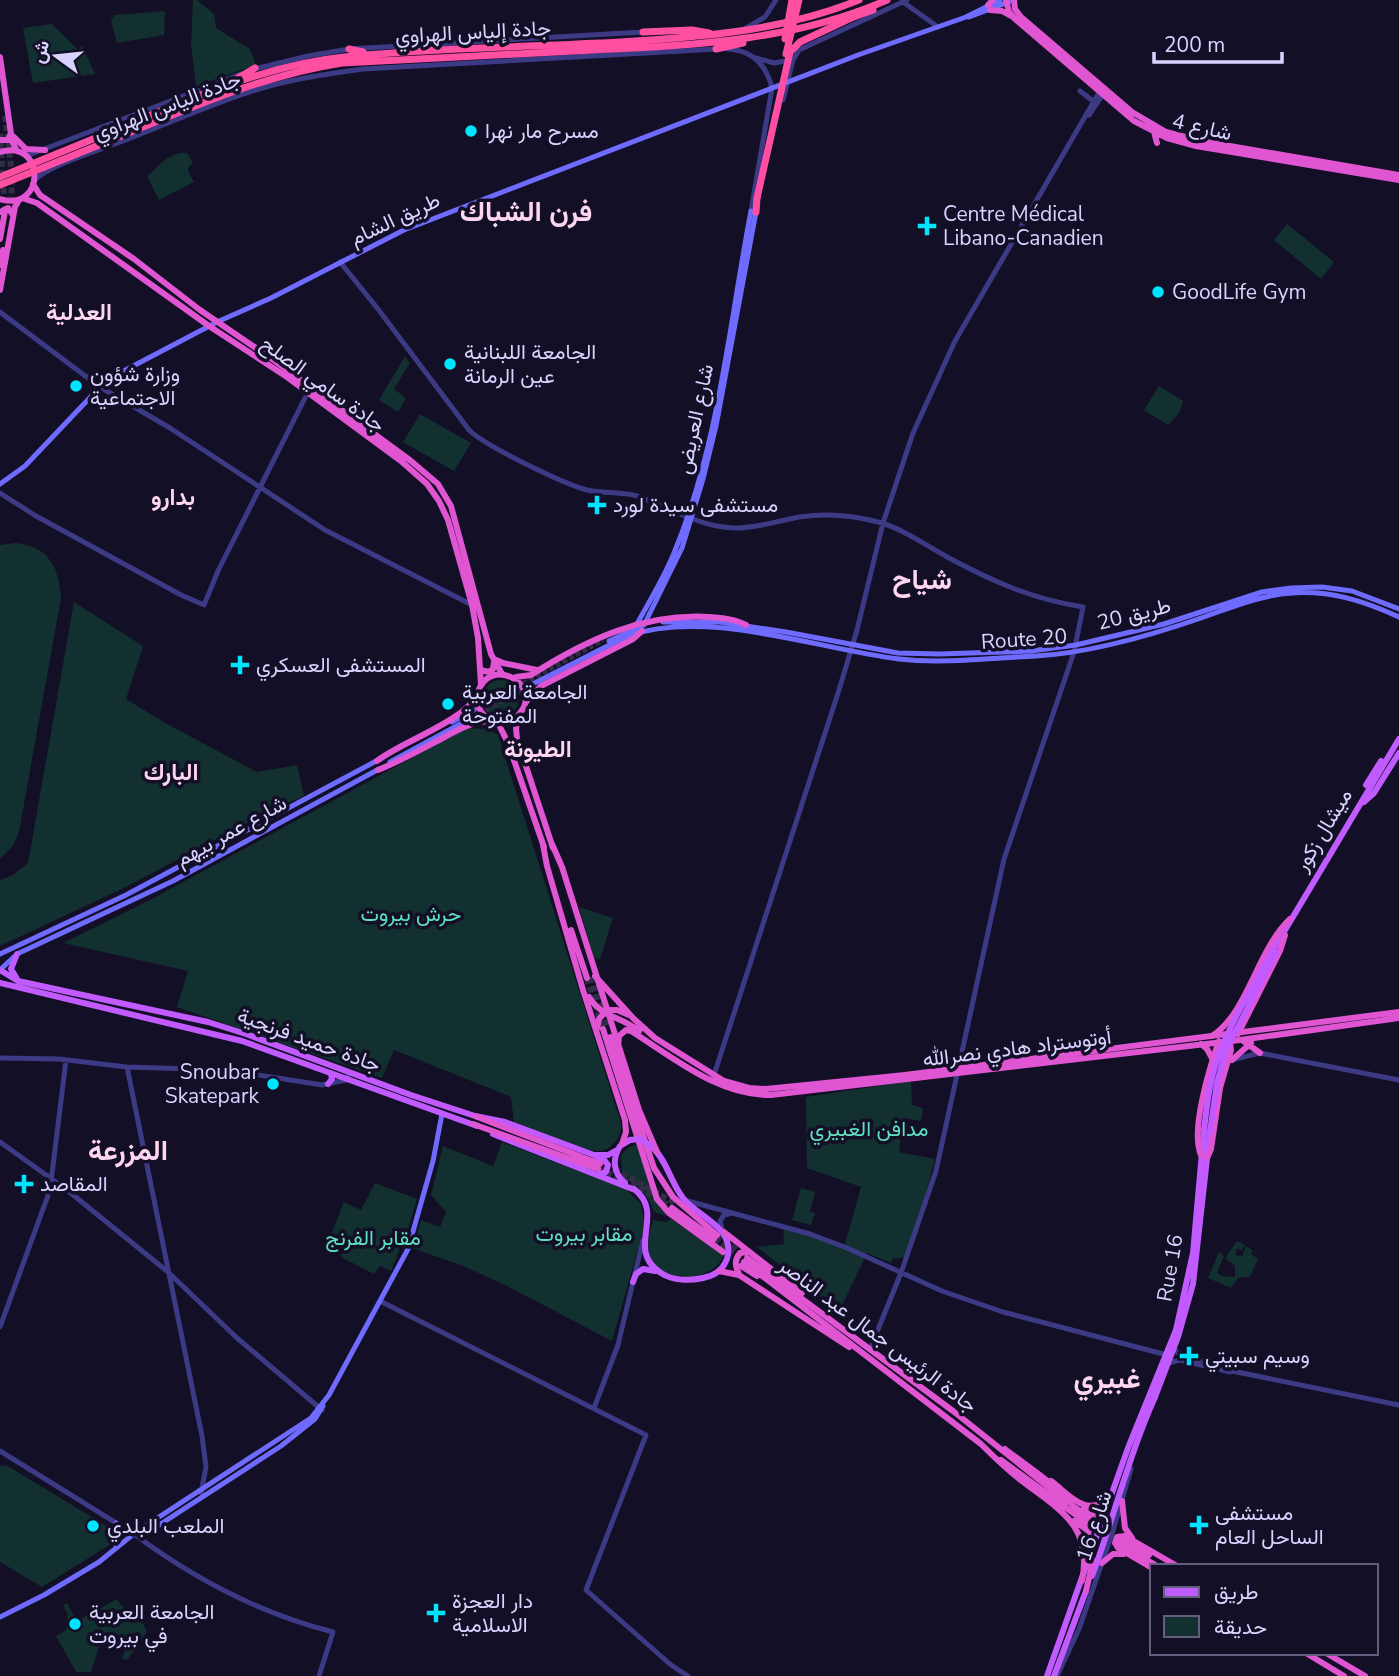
<svg xmlns="http://www.w3.org/2000/svg" width="1399" height="1676" font-family="'Nunito Sans',Vazirmatn,sans-serif">
<style>
.green{fill:#12302f}
.lines{fill:none;stroke-linecap:round;stroke-linejoin:round}
.secondary-tunnel{stroke:#312d47;stroke-width:5;stroke-dasharray:5 2.5;stroke-linecap:butt}
.trunk-tunnel{stroke:#312d47;stroke-width:6;stroke-dasharray:6 3;stroke-linecap:butt}
.tertiary{stroke:#3d3a85;stroke-width:5}
.secondary{stroke:#6f6bff;stroke-width:5}
.primary{stroke:#c25bff;stroke-width:6}
.trunk{stroke:#e055d1;stroke-width:6}
.motorway{stroke:#ff4fa3;stroke-width:7}
.primary-bridge{stroke:#c25bff;stroke-width:6}
.trunk-bridge{stroke:#e055d1;stroke-width:6}
.motorway-bridge{stroke:#ff4fa3;stroke-width:7}
.poi-dot{fill:#00e5ff;stroke:#130f26;stroke-width:2.5}
.labels{text-anchor:middle;dominant-baseline:central;stroke-width:7;stroke-linejoin:round;paint-order:stroke}
.street-label{font-size:21px;fill:#d9d4ff;stroke:#130f26}
.poi-label{font-size:21px;fill:#d9d4ff;stroke:#130f26;text-anchor:start}
.park-label{font-size:21px;fill:#5fe0c0;stroke:#130f26}
.neighbourhood-label{font-size:23px;font-weight:bold;fill:#ffd6f0;stroke:#130f26}
.district-label{font-size:28px;font-weight:bold;fill:#ffd6f0;stroke:#130f26}
</style>
<rect width="100%" height="100%" fill="#130f26"/>
<path class="green" d="M193 0H197L214 14 216 28 250 49 256 65 196 86 191 45Z
M165 11 164 35 117 43 111 21 115 15Z
M52 24 78 50 82 46 95 74 33 83 23 28Z
M179 153H187L193 163 189 166 188 171 194 182 159 200 147 176 166 159Z
M1287 224 1334 262 1321 279 1274 240Z
M405 356 410 363 394 389 406 398 398 412 379 400Z
M1159 386 1183 401 1179 413 1168 425 1144 410Z
M420 414 471 443 454 471 403 442Z
M15 543C48 546 59 566 61 598L19 832 13 846 0 859V545Z
M74 602 143 646 126 699 167 724 257 772 297 765 304 796 268 812 126 887 0 946V880L13 875 28 863Z
M483 698a18 18 0 1 1 36 0a18 18 0 1 1-36 0Z
M467 728 488 729 498 735 621 1123C623 1135 612 1150 599 1151 586 1152 530 1128 514 1123L511 1097 394 1050 382 1078 177 1007 188 971 63 943 148 901Z
M579 907 613 918 600 959 594 958Z
M911 1081 912 1105 923 1108 921 1121 903 1118 899 1152 935 1159 922 1208 905 1257 892 1259 891 1263 867 1253 839 1312 757 1247 784 1244 783 1224 845 1244 861 1187 807 1168 806 1097Z
M502 1142 626 1189 641 1204 645 1224 612 1341 505 1285 463 1266 412 1248 421 1220 440 1227 446 1212 431 1195 443 1146 493 1166Z
M634 1145H638L652 1191 660 1207 668 1216 654 1212C648 1194 636 1184 622 1172L621 1155 628 1148Z
M375 1183 417 1199 408 1229 391 1271 380 1266 374 1274 341 1257 344 1244 330 1237 344 1202 361 1210Z
M801 1188 815 1192 810 1212 815 1213 811 1225 792 1220Z
M671 1219 724 1255C712 1285 657 1284 649 1253 646 1242 650 1231 653 1220L667 1222Z
M1237 1241 1245 1245 1242 1250 1237 1249 1235 1255 1242 1256 1246 1246 1253 1251 1251 1254 1258 1259 1250 1277 1238 1278 1231 1288 1208 1278 1219 1252 1224 1256 1217 1273 1222 1276 1235 1277V1266L1225 1258Z
M6 1465 110 1528 111 1544 42 1587 0 1562V1466Z
M117 1599C125 1614 142 1616 147 1632L127 1660 122 1659 125 1650 101 1641 91 1672H76L56 1636 66 1630 68 1615 63 1605 67 1603 77 1621Z"/>
<g class="lines">
<path class="secondary-tunnel" d="M477 709 603 640
M479 714 526 688"/>
<path class="trunk-tunnel" d="M5 116 12 176 11 212
M0 134 5 211
M591 977 607 1028
M587 978 603 1029
M598 1169 634 1184 672 1208
M614 1169 677 1204
M717 1235 747 1258
M714 1239 744 1262"/>
<path class="tertiary" d="M903 2 938 27
M746 28 765 17 776 0
M727 49C752 50 766 64 772 88L751 211
M756 58 774 63 791 60
M254 69 308 56 349 49 643 32
M1080 91 1093 101
M783 100 793 60 799 50 907 0
M1089 115 1105 91
M26 156 241 74
M34 181C46 167 94 152 112 145 166 125 218 100 273 85 303 77 333 73 363 69L717 49
M340 262 378 309 469 430C485 446 564 484 587 490 604 494 624 491 640 497 672 509 700 527 736 528 757 528 778 521 799 517 825 513 852 515 878 522 904 529 925 545 949 558 994 582 1032 599 1083 607L1074 652 1004 859 936 1171 901 1273 870 1349
M0 312 100 387 170 428 325 530 472 605
M0 493 36 516 181 595 204 605 218 571 308 392
M0 1058 59 1059 127 1067 227 1070 322 1085 346 1080 350 1073
M1235 1059 1260 1053 1399 1080
M127 1067 202 1436 206 1467 201 1493
M713 1078 839 690 857 630 883 523 913 433 955 341 1101 89
M0 1142 67 1190 168 1272 237 1338 322 1410
M688 1201 810 1234 847 1248 942 1291 1003 1312 1167 1355
M722 1229 720 1221 724 1215 729 1214
M380 1301 646 1435 586 1590 671 1665 688 1676
M0 1327 50 1190 66 1060
M1174 1349 1181 1356 1237 1372 1399 1405
M1169 1363 1180 1360 1230 1372
M594 1408 618 1345 643 1240
M0 1451 134 1534C193 1578 262 1614 333 1632L319 1676
M1057 1676 1079 1629 1112 1534 1131 1469"/>
<path class="secondary" d="M969 17 1009 2
M0 484 25 466 100 387 116 375 217 322 271 298 404 230 858 55 966 17 1000 0
M663 622H720L786 632 898 653 939 654 1031 651 1076 645 1164 624 1262 592 1291 588 1322 587 1352 591 1399 609
M637 624C650 600 664 578 674 553 719 445 729 325 751 211
M609 641 644 625 682 548 703 479 716 426 756 212
M529 686 627 636C708 608 817 649 899 659 942 664 992 658 1036 656 1091 653 1149 636 1201 618 1230 608 1260 595 1292 593 1330 590 1364 601 1399 617
M452 722 474 710
M390 762 477 715
M0 954 126 895 378 760
M0 970 17 954 173 881 379 769
M137 1534 153 1529 281 1446 315 1419 323 1406
M116 1548V1523
M0 1617 44 1595 99 1562 136 1532 311 1418 329 1395 408 1249 433 1161 442 1114"/>
<path class="primary" d="M1366 785 1381 761
M1364 802 1374 793 1399 753
M1272 952 1399 739
M17 954 11 969 17 979
M0 970 18 981 208 1022 246 1034 411 1095 475 1116 505 1122 594 1155 605 1161 608 1165 606 1172 600 1174
M0 983 242 1041 477 1126
M328 1084 332 1079 331 1074
M493 1134 635 1190
M596 1155H608L617 1150
M625 1183C613 1173 612 1159 620 1146L630 1140
M634 1189C667 1214 624 1249 661 1273 673 1281 690 1281 703 1278 714 1276 723 1270 727 1259 736 1227 699 1218 683 1198 671 1183 667 1161 653 1148
M633 1282 636 1274 643 1269 655 1271
M1155 1397 1178 1337 1193 1284 1210 1132
M1047 1676 1128 1448 1176 1330 1193 1253 1204 1130
M1054 1676 1086 1591"/>
<path class="trunk" d="M1006 0 1009 12 1015 19 1134 121 1167 138 1196 146 1399 180
M1014 0 1015 9 1021 17 1132 112 1166 132 1201 141 1399 175
M988 5 993 0
M990 10 1002 11 1011 16
M0 57 12 141 17 151
M1154 132 1157 143
M14 137 26 149 45 150
M0 140H8L11 133
M0 152C46 138 46 213 0 199
M33 184 40 195 134 259 200 310 275 361 411 461 438 484 451 506 491 654 502 674
M22 198 37 203 209 326 287 377 401 461 427 484 439 501 448 520 472 605 478 638 481 685
M0 212 8 208 13 215
M0 239 5 211
M0 265 3 250
M0 290 15 207 19 200
M494 659 503 663 537 670
M480 670 489 672 493 669 494 662
M516 677 531 675C586 640 643 613 709 617 722 618 735 619 746 625
M526 702 541 686 633 639 642 631
M520 715 516 728 517 739 553 848
M498 723 508 743 544 847
M377 761C401 742 464 721 476 696
M378 770C400 761 420 750 441 739 453 733 466 724 480 722 488 720 494 723 501 723 509 723 516 719 520 713 542 687 496 657 480 687 472 701 480 716 494 722
M552 844 562 867 639 1110 657 1152
M543 845 547 866 583 990 625 1120 626 1132 622 1144
M571 930 587 978
M595 976 633 1018 655 1038 724 1081 749 1088 766 1089 905 1075 1399 1012
M589 997C602 1018 621 1016 639 1031
M597 1029 599 1019 607 1010H617L629 1015
M603 1029 657 1199 669 1213 723 1252
M1238 1034 1280 951 1285 935
M1212 1036C1248 1013 1257 950 1290 919
M610 1037 654 1168 673 1197 717 1235
M1242 1040 1260 1053
M1201 1044 1207 1049 1213 1060
M618 1048 619 1036 626 1030 631 1031C674 1058 719 1096 771 1095L1240 1040 1399 1018
M1232 1060 1251 1043
M475 1116 600 1164
M473 1124 598 1169
M1201 1155C1190 1131 1210 1066 1219 1041
M1207 1158 1211 1149 1220 1088 1231 1050 1230 1041
M672 1208 714 1239
M724 1232 802 1293
M747 1258 953 1411 1067 1502
M744 1262 981 1444C994 1457 1007 1470 1022 1481 1060 1510 1093 1526 1082 1581
M741 1266 757 1276
M719 1271 739 1275 849 1347
M739 1274C735 1266 734 1260 740 1253L747 1252
M1001 1460 1091 1526
M1051 1481C1072 1497 1086 1518 1111 1497
M1122 1501 1125 1528 1132 1538
M1076 1508 1094 1522
M1074 1521 1086 1529H1094L1097 1519 1084 1507
M1121 1539 1149 1555
M1118 1543 1157 1566
M1102 1563 1113 1554H1124
M1152 1568 1118 1548 1115 1543 1117 1537 1125 1536 1177 1566
M1306 1653 1344 1676
M1326 1653 1365 1676"/>
<path class="motorway" d="M851 18 873 10
M643 32 692 30 709 33
M349 49 363 52
M716 49 743 43
M238 78 255 68
M98 137C177 105 258 66 344 57 436 48 528 47 620 42 702 37 783 31 859 0
M99 145C179 113 257 76 342 63 426 59 510 55 593 50 693 45 794 41 887 0
M756 212 757 198"/>
<path class="primary-bridge" d="M1204 1130C1207 1106 1209 1083 1217 1060 1230 1022 1253 987 1272 952
M1210 1132 1217 1083 1226 1050 1276 953
M630 1140 640 1139 651 1146
M1092 1576C1114 1517 1129 1455 1155 1397"/>
<path class="trunk-bridge" d="M1005 1449C1042 1478 1094 1506 1092 1559 1092 1570 1088 1581 1086 1591"/>
<path class="motorway-bridge" d="M785 39 792 0
M786 54 799 0
M0 177 98 137
M0 185 99 145
M757 198 790 52 800 42 851 18"/>
</g>
<g class="poi-dot">
<circle cx="471" cy="131" r="7"/>
<path d="M923.5 215.5h7v7h7v7h-7v7h-7v-7h-7v-7h7z"/>
<circle cx="1158" cy="292" r="7"/>
<circle cx="450" cy="364" r="7"/>
<circle cx="76" cy="386" r="7"/>
<path d="M593.5 494.5h7v7h7v7h-7v7h-7v-7h-7v-7h7z"/>
<path d="M236.5 654.5h7v7h7v7h-7v7h-7v-7h-7v-7h7z"/>
<circle cx="448" cy="704" r="7"/>
<circle cx="273" cy="1084" r="7"/>
<path d="M20.5 1173.5h7v7h7v7h-7v7h-7v-7h-7v-7h7z"/>
<path d="M1185.5 1345.5h7v7h7v7h-7v7h-7v-7h-7v-7h7z"/>
<path d="M1195.5 1514.5h7v7h7v7h-7v7h-7v-7h-7v-7h7z"/>
<circle cx="93" cy="1526" r="7"/>
<path d="M432.5 1602.5h7v7h7v7h-7v7h-7v-7h-7v-7h7z"/>
<circle cx="75" cy="1624" r="7"/>
</g>
<g class="labels">
<g class="street-label">
<text transform="translate(473 32) rotate(-3)">جادة إلياس الهراوي</text>
<text transform="translate(167 106) rotate(-21)">جادة الياس الهراوي</text>
<text transform="translate(1202 127) rotate(13)">شارع 4</text>
<text transform="translate(395 219) rotate(-25)">طريق الشام</text>
<text transform="translate(323 384) rotate(36)">جادة سامي الصلح</text>
<text transform="translate(695 419) rotate(-78)">شارع العريض</text>
<text transform="translate(1134 614) rotate(-14)">طريق 20</text>
<text transform="translate(1024 639) rotate(-4)">Route 20</text>
<text transform="translate(1323 830) rotate(-59)">ميشال زكور</text>
<text transform="translate(231 831) rotate(-29)">شارع عمر بيهم</text>
<text transform="translate(309 1040) rotate(20)">جادة حميد فرنجية</text>
<text transform="translate(1017 1048) rotate(-7)">أوتوستراد هادي نصرالله</text>
<text transform="translate(1170 1268) rotate(-80)">Rue 16</text>
<text transform="translate(878 1335) rotate(37)">جادة الرئيس جمال عبد الناصر</text>
<text transform="translate(1094 1526) rotate(-72)">شارع 16</text>
</g>
<g class="poi-label">
<text x="485" y="131">مسرح مار نهرا</text>
<text x="943" y="214">Centre Médical<tspan x="943" dy="24">Libano-Canadien</tspan></text>
<text x="1172" y="292">GoodLife Gym</text>
<text x="464" y="352">الجامعة اللبنانية<tspan x="464" dy="24">عين الرمانة</tspan></text>
<text x="90" y="374">وزارة شؤون<tspan x="90" dy="24">الاجتماعية</tspan></text>
<text x="613" y="505">مستشفى سيدة لورد</text>
<text x="256" y="665">المستشفى العسكري</text>
<text x="462" y="692">الجامعة العربية<tspan x="462" dy="24">المفتوحة</tspan></text>
<text x="259" y="1072" text-anchor="end">Snoubar<tspan x="259" dy="24">Skatepark</tspan></text>
<text x="40" y="1184">المقاصد</text>
<text x="1205" y="1356">وسيم سبيتي</text>
<text x="1215" y="1513">مستشفى<tspan x="1215" dy="24">الساحل العام</tspan></text>
<text x="107" y="1526">الملعب البلدي</text>
<text x="452" y="1601">دار العجزة<tspan x="452" dy="24">الاسلامية</tspan></text>
<text x="89" y="1612">الجامعة العربية<tspan x="89" dy="24">في بيروت</tspan></text>
</g>
<g class="park-label">
<text x="411" y="914">حرش بيروت</text>
<text x="869" y="1129">مدافن الغبيري</text>
<text x="584" y="1234">مقابر بيروت</text>
<text x="373" y="1238">مقابر الفرنج</text>
</g>
<g class="neighbourhood-label">
<text x="79" y="312">العدلية</text>
<text x="173" y="497">بدارو</text>
<text x="538" y="749">الطيونة</text>
<text x="171" y="772">البارك</text>
</g>
<g class="district-label">
<text x="526" y="212">فرن الشباك</text>
<text x="922" y="580">شياح</text>
<text x="128" y="1151">المزرعة</text>
<text x="1107" y="1379">غبيري</text>
</g>
</g>
<rect x="1150" y="1564" width="228" height="91" fill="#130f26" stroke="#625e7d" stroke-width="2"/>
<rect x="1164" y="1587" width="35" height="10" fill="#c25bff" stroke="#625e7d" stroke-width="2"/>
<text x="1214" y="1599" font-size="21" fill="#d9d4ff">طريق</text>
<rect x="1164" y="1616" width="35" height="21" fill="#12302f" stroke="#625e7d" stroke-width="2"/>
<text x="1214" y="1634" font-size="21" fill="#d9d4ff">حديقة</text>
<g transform="translate(56 56) rotate(285)" stroke="#130f26" stroke-width="5" paint-order="stroke">
<path d="M0-5L12 26L0 18L-12 26Z" fill="#d9d4ff"/>
<text y="-10" font-size="19" font-weight="bold" text-anchor="middle" fill="#d9d4ff">ش</text>
</g>
<path d="M1154 52v10h128v-10" fill="none" stroke="#d9d4ff" stroke-width="3.5"/>
<text x="1164" y="52" font-size="21" fill="#d9d4ff" stroke="#130f26" stroke-width="5" paint-order="stroke">200 m</text>
</svg>
